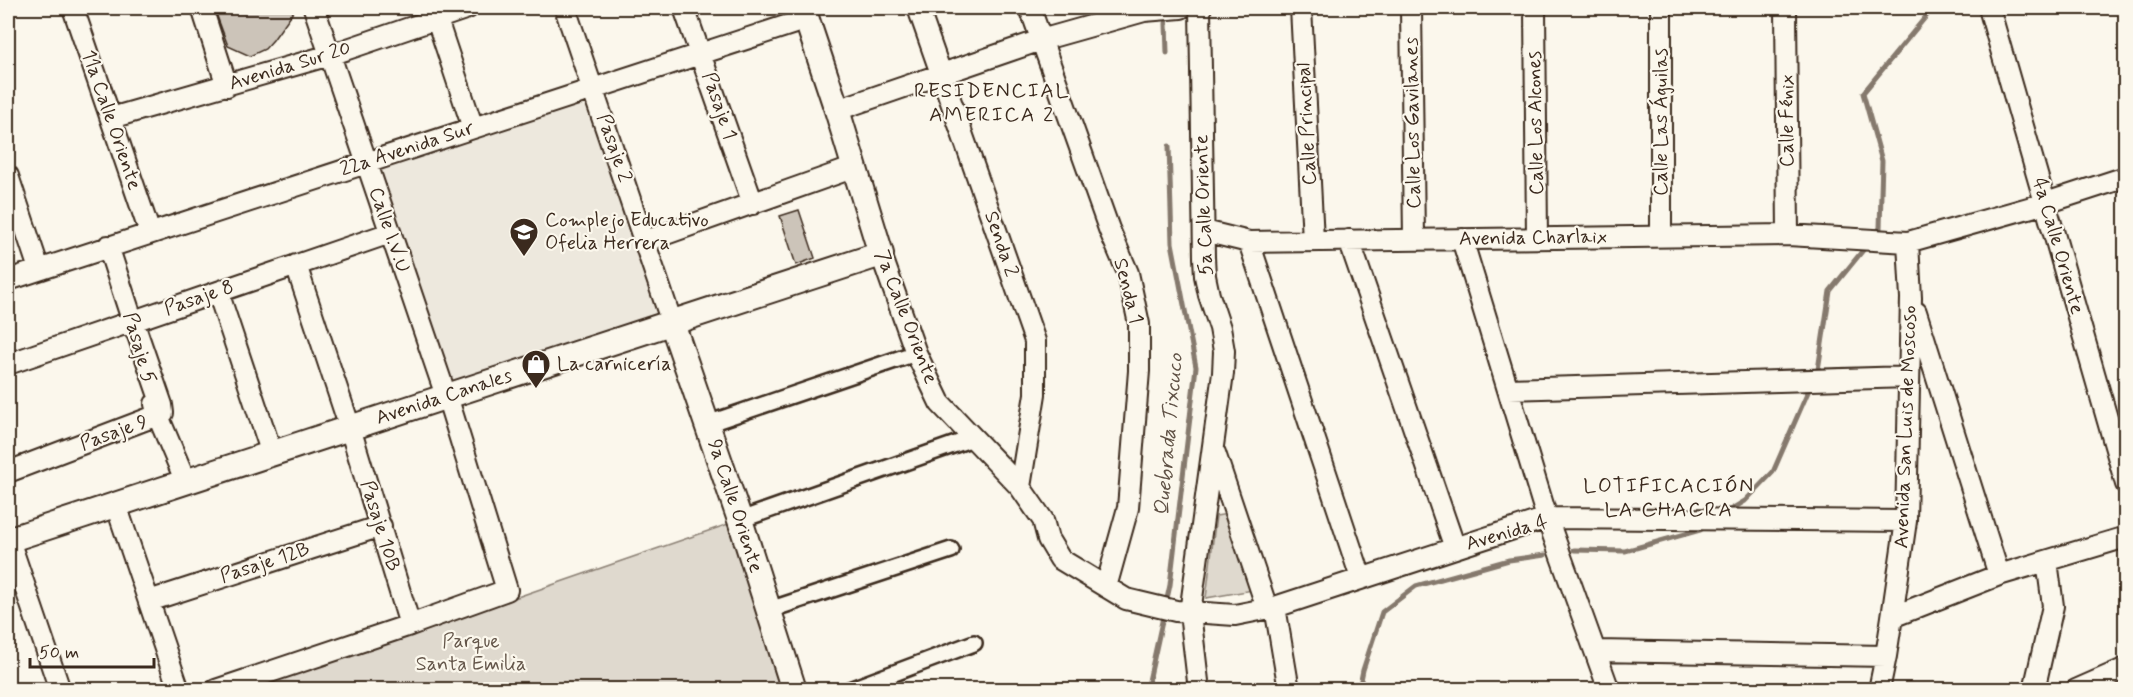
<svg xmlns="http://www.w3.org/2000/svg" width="2133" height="697" font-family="Mynerve,sans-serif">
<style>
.built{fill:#ede8dd}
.green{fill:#dfd9ce;stroke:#8d8276;stroke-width:1.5}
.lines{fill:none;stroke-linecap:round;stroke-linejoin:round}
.stream{stroke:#85796d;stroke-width:5}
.building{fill:#ccc4b9;stroke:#3b2a1e;stroke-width:1.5}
.pedestrian-casing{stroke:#3b2a1e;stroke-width:20}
.minor-casing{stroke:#3b2a1e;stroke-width:24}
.tertiary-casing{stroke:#3b2a1e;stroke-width:28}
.pedestrian{stroke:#fbf7ec;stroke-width:15}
.minor{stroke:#fbf7ec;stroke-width:20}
.tertiary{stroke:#fbf7ec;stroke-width:24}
.labels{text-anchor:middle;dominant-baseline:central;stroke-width:4.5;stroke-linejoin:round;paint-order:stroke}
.street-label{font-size:20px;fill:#3b2a1e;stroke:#fbf7ec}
.poi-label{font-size:20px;fill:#3b2a1e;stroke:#fbf7ec;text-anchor:start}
.park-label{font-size:20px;fill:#64564a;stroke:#fbf7ec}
.neighbourhood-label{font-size:21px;letter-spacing:1.5px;fill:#3b2a1e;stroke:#fbf7ec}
.water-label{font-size:21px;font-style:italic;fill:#605246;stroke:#fbf7ec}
</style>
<rect width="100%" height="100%" fill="#fbf7ec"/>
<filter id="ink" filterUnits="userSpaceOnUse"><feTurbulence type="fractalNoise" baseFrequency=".0167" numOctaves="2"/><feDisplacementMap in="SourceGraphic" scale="12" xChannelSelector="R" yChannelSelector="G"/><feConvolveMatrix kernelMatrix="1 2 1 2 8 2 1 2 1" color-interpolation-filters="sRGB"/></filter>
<g filter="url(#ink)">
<path class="built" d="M593 89 672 323 447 396 366 162Z"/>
<path class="green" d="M1228 514 1259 589 1206 598 1216 516Z
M740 520 794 680 764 690H237L500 603Z"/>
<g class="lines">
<path class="stream" d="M1166 23 1167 53
M1875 234 1880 228 1882 161 1863 93 1933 8
M1815 376 1818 370 1830 291 1868 244
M1725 513 1745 501 1773 472 1811 385
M1574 550 1625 551 1700 530 1705 527
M1147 690 1170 585 1196 367 1172 243 1169 146
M1359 690 1363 670 1382 612 1416 586 1509 560 1545 555"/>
</g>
<path class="building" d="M214 8H296L273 40 265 49 250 56 228 46Z
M799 210 815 258 796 265 780 216Z"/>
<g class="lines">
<g class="pedestrian-casing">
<path id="pedestrian" d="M707 424 916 353
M740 520 973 438
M769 610 951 550
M849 690 974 643"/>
</g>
<g class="minor-casing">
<path id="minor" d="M73 8 150 233
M202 8 227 86
M314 8 442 384
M433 8 473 128
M565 8 672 323
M684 8 753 204
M918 8 1035 341V394L1020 487
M1030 8 1109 229 1128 273 1139 324V371L1128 508 1106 587
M1301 8 1313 240
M1411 8 1414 239
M1535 8 1537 238
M1786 8 1788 235
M1989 8 2126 484
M837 110 1041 40 1144 11 1181 8
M111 118 330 55 468 8
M8 176 39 269
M1204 231 1249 242 1788 235 1908 242 2046 203 2126 177
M1661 236V8
M1462 239 1547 518 1609 690
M1349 240 1455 548
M646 241 855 167
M1249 242 1361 578
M1908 242 1911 298 1906 521 1892 617 1999 575 2126 537
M108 246 136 332
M881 254 916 353 940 403 1020 487 1043 520 1048 539 1060 559 1126 599 1176 611 1235 615 1275 607 1547 518 1906 521
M296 265 350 428 410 625
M8 280 807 19
M218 292 272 454
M1916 312 1999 575
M8 364 390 233
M1508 389 1909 377
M155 404 158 416 186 482
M1215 453 1267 608
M8 472 163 413 162 405 133 321
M116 505 179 690
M9 540 60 690
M149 601 381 526
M1275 607 1289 690
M1596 651 1886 656
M216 690 410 625 507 590 447 396
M1199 690 1190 613 1223 373 1224 351 1220 328 1209 295 1205 276 1204 257 1200 8
M1879 690 1886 656 1892 617
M2034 690 2053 606 2047 561
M2076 690 2126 668"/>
</g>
<g class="tertiary-casing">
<path id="tertiary" d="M672 323 740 520 794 690
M8 540 881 254 837 110 803 8"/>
</g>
<use href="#pedestrian" class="pedestrian"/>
<use href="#minor" class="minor"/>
<use href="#tertiary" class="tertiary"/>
</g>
</g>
<defs>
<g id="school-pin" transform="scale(1.5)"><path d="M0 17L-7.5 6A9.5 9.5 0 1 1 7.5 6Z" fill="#3b2a1e" stroke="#fbf7ec"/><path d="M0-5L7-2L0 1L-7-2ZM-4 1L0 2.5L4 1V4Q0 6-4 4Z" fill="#fff"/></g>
<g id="shop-pin" transform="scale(1.5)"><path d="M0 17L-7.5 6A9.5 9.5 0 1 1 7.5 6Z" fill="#3b2a1e" stroke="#fbf7ec"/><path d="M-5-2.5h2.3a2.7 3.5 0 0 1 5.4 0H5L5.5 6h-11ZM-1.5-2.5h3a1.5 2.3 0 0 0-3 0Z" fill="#fff"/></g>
</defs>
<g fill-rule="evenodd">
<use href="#school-pin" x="524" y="232"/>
<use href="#shop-pin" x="536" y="364"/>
</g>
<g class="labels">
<g class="street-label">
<text transform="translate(290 66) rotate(-17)">Avenida Sur 20</text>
<text transform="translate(719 106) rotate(71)">Pasaje 1</text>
<text transform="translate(111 120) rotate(71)">11a Calle Oriente</text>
<text transform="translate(1787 121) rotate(-90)">Calle Fénix</text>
<text transform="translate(1661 122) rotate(-90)">Calle Las Águilas</text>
<text transform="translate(1413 123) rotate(-91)">Calle Los Gavilanes</text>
<text transform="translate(1536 123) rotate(-91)">Calle Los Alcones</text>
<text transform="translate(1307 124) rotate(-93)">Calle Principal</text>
<text transform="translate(614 148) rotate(71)">Pasaje 2</text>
<text transform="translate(407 149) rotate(-18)">22a Avenida Sur</text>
<text transform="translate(1204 205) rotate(-92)">5a Calle Oriente</text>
<text transform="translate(389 230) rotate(71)">Calle I.V.U</text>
<text transform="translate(1533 238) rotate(-1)">Avenida Charlaix</text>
<text transform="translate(1001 244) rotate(71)">Senda 2</text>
<text transform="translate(2058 246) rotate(74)">4a Calle Oriente</text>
<text transform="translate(1128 291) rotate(75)">Senda 1</text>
<text transform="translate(199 298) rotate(-19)">Pasaje 8</text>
<text transform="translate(906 317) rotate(69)">7a Calle Oriente</text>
<text transform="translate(139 348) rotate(74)">Pasaje 5</text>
<text transform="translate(444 397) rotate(-18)">Avenida Canales</text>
<text transform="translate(1906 427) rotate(-88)">Avenida San Luis de Moscoso</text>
<text transform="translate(114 433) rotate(-20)">Pasaje 9</text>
<text transform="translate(735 506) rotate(72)">9a Calle Oriente</text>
<text transform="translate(380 526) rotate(73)">Pasaje 10B</text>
<text transform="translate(1507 533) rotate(-16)">Avenida 4</text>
<text transform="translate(265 563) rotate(-18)">Pasaje 12B</text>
</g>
<g class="poi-label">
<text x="545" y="220">Complejo Educativo<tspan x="545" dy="23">Ofelia Herrera</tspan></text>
<text x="557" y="364">La carnicería</text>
</g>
<g class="park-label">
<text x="471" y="641">Parque<tspan x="471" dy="23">Santa Emilia</tspan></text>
</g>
<g class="neighbourhood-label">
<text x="992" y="91">RESIDENCIAL<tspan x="992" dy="24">AMERICA 2</tspan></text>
<text x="1669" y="486">LOTIFICACIÓN<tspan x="1669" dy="24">LA CHACRA</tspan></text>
</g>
<g class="water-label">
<text transform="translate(1169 435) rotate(-85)">Quebrada Tixcuco</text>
</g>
</g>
<rect width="2133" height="697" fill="none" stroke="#fbf7ec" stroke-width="30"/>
<rect x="15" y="15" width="2103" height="667" fill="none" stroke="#3b2a1e" stroke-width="2" filter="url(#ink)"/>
<path d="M30 658v9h124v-9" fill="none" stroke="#3b2a1e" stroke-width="3"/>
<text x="39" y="658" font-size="18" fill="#3b2a1e" stroke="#fbf7ec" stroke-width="4.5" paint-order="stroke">50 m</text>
</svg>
